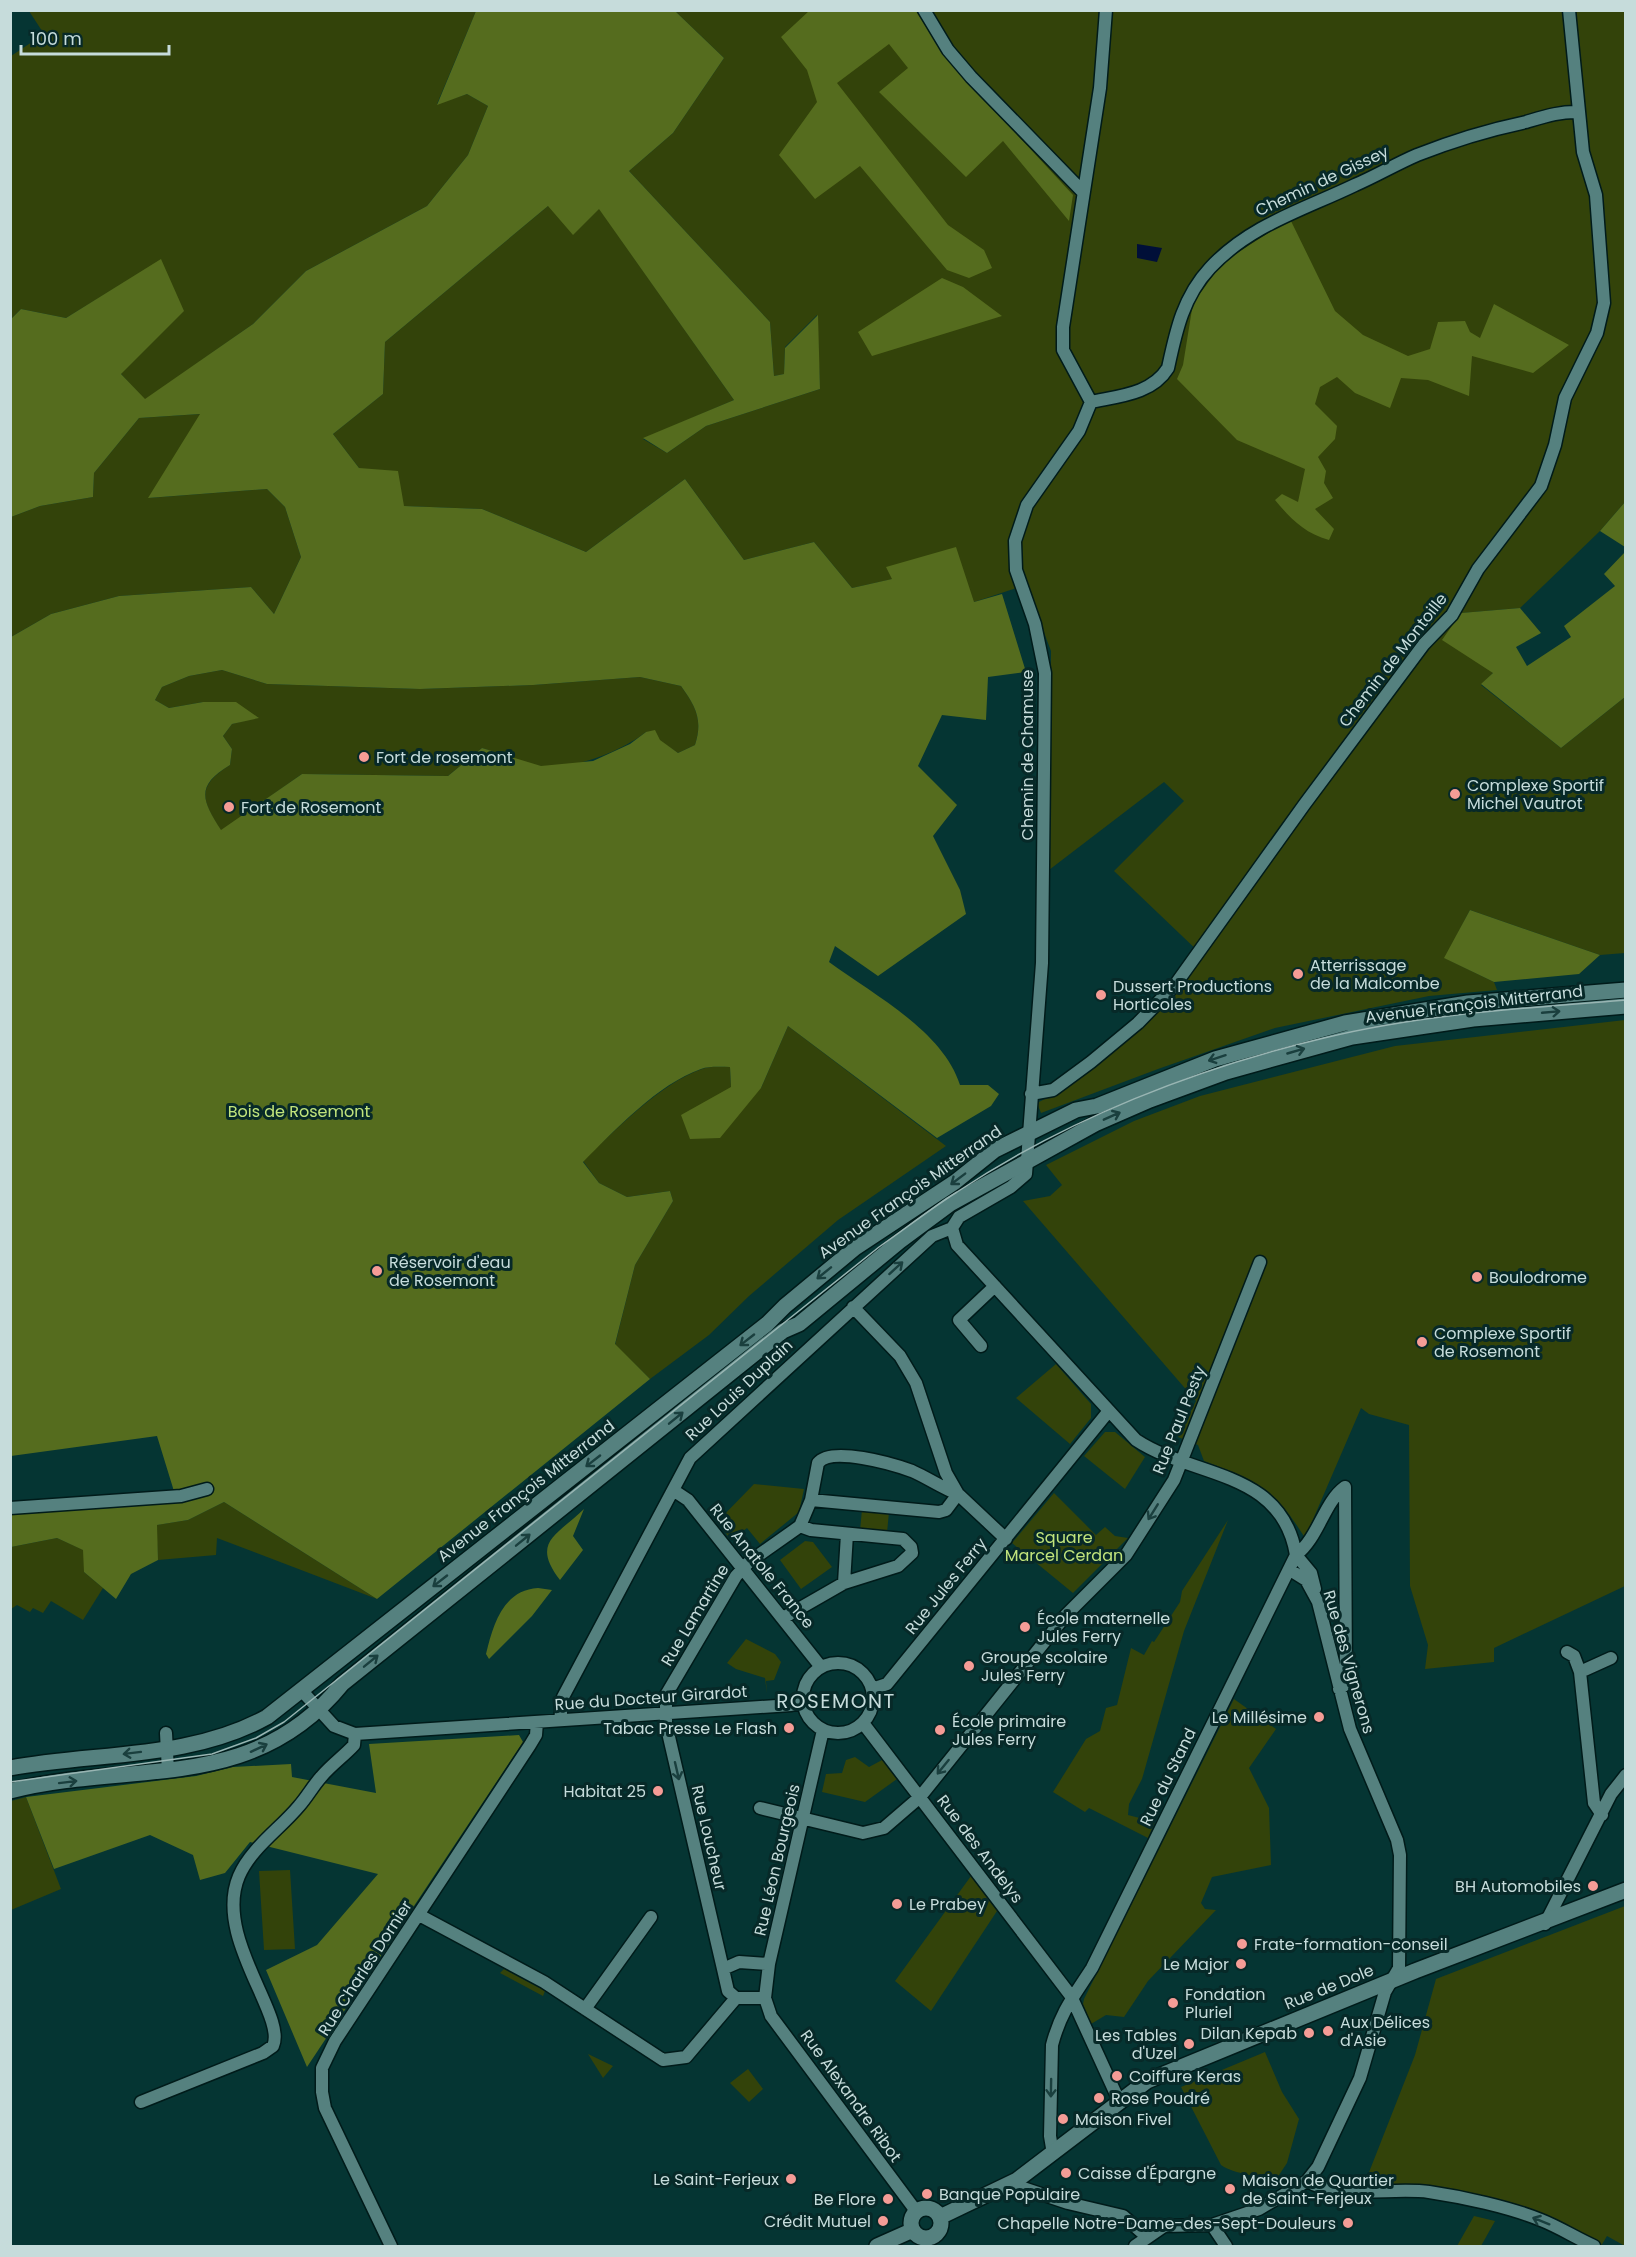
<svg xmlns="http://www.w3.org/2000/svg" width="1636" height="2257" font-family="Poppins,sans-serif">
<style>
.green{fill:#33430a}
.forest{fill:#556c1e;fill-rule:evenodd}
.water{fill:#000f38}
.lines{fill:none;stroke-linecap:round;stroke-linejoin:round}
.street-casing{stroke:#001b1a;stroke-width:15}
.secondary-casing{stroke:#001b1a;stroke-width:18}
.street{stroke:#55817f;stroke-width:12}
.secondary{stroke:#55817f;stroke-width:15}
.tram{stroke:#99b5b3;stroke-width:1.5}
.oneway{stroke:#1a3f3e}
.poi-dot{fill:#f59c96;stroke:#072928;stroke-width:2}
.labels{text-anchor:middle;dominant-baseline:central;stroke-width:6;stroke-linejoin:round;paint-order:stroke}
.street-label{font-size:16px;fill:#c6dcdb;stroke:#072928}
.poi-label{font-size:16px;fill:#c6dcdb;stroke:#072928;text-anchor:start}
.park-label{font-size:16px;fill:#c1e47c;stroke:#072928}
.quarter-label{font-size:20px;letter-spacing:1.5px;fill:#c6dcdb;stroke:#072928}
</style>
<rect width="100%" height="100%" fill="#053533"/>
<path class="green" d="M29 11H476L437 104 467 94 488 106 468 155 427 206 306 271 253 324 145 400 121 374 161 260 66 318 21 309 11 319V56L44 34Z
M675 11H1625V502L1600 531 1520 608 1462 613 1493 673 1481 685 1561 748 1625 697V953L1600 955 1470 910 1445 958 1494 982 1497 990 1429 996 1275 1028 1158 1069 1041 1113 1037 1103C1101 1073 1156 1008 1202 955L1114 871 1184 801 1164 782 1049 870 1051 651 1026 585 974 602 887 567 893 579 852 588 814 542 744 560 685 479 586 552 482 509 404 506 359 468 333 434 383 394 385 342 548 206 599 208 734 400 643 439 667 453 706 426 820 389 817 315 785 347 784 374 774 376 770 322 629 171 673 133 724 58Z
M201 414 149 498 267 489 285 507 301 557 274 614 251 587 119 596 51 614 11 637V517L40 506 93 497 94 473 139 418Z
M222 670 267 684 420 689 533 685 640 677 681 686C696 707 703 720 695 745L678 753 646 732C620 752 574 770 540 766 521 764 500 754 482 748L448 776 302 774 221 831C202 800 195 787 230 765L232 749 223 736 232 724 258 717 203 702 169 708 155 700 162 687 189 676Z
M1625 1020V1586L1494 1648V1662L1425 1669 1428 1645 1410 1586 1409 1425 1369 1414 1361 1408 1305 1538C1274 1488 1258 1481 1204 1461L1198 1445 1178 1437 1196 1401 1023 1201 1050 1196 1062 1185 1046 1165 1134 1121 1200 1096 1395 1046Z
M788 1026 946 1146 838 1220 749 1296 709 1335 650 1379 615 1345 635 1265 673 1201 670 1191 627 1197 599 1183 583 1161C614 1131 661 1083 702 1069 710 1066 721 1067 730 1067L731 1087 761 1088Z
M1056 1364 1091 1404V1418L1070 1444 1016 1398Z
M1105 1432H1115L1145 1457 1125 1489 1084 1456Z
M754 1484 804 1489 799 1512 760 1544 747 1528 731 1540 717 1522Z
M1054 1493 1096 1535 1105 1527 1115 1536 1128 1538 1073 1593 1012 1543Z
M224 1502 377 1599 217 1538 216 1555 158 1560 156 1525 188 1520Z
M862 1509 889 1512 887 1533 860 1531Z
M1228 1520 1184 1631 1142 1779 1129 1804 1128 1815 1155 1822 1148 1838 1089 1808 1085 1812 1053 1792 1086 1739 1100 1731 1106 1708 1117 1705 1131 1648 1144 1655 1152 1641 1154 1642 1180 1602 1182 1591Z
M57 1538 84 1550V1572L103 1588 83 1620 51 1601 43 1613 33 1608 30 1612 17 1605 11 1609V1547Z
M805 1541 813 1542 832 1567 801 1589 780 1560Z
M746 1639 775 1654 781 1662 774 1680 766 1681 767 1694 765 1678 736 1669 727 1663Z
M1234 1699 1276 1729 1249 1768 1269 1808 1271 1865 1212 1877 1201 1903 1205 1909 1216 1910 1148 1981 1124 2017 1106 2015 1091 2024 1083 2004 1084 1999Z
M855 1757 869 1767 882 1760 897 1779 865 1802 822 1792 826 1774 842 1773 846 1760Z
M26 1797 61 1889 11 1910V1801Z
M290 1870 295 1949 264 1950 259 1871Z
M971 1876 997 1911 931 2011 895 1981Z
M1625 1906V2246L1607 2236 1601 2246 1539 2215 1457 2194 1406 2185H1364L1415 2055 1436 1979Z
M504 1969 545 1991 543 1996 500 1973Z
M1265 2052 1282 2092 1299 2119 1287 2163 1279 2175 1277 2184 1272 2185C1256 2172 1237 2176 1221 2165L1181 2087Z
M588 2054 613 2066 603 2078Z
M748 2069 763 2089 749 2102 730 2083Z
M1474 2216 1495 2221 1481 2246H1457Z"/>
<path class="forest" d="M476 11H675L724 58 673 133 629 171 770 322 774 376 784 374 785 348 818 315 820 389 706 426 667 453 643 438 734 400 599 209 573 235 548 206 385 342 383 394 333 434 359 468 398 471 404 506 482 509 586 552 685 479 744 560 814 542 852 588 892 579 886 567 956 547 974 602 1002 594 1026 672 988 677 986 720 942 715 918 766 957 805 933 836 960 890 966 914 878 976 835 946 829 962C874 995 943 1031 960 1085H988L999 1094 991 1106 937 1138 788 1026 761 1088 720 1138 690 1139 681 1115 731 1087 730 1067C721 1067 709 1066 701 1069 658 1084 615 1130 583 1162L599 1183 627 1197 670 1191 673 1201 635 1265 615 1344 650 1379 377 1599 224 1502 188 1520 157 1525 158 1560 131 1574 116 1599 84 1572 83 1550 57 1538 11 1547V1511L177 1501 157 1436 11 1456V637L51 614 119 596 251 587 274 614 301 557 285 507 267 489 148 498 200 414 139 418 94 473 93 497 40 506 11 517V319L21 309 66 318 161 259 184 311 121 374 145 399 253 324 306 271 427 206 468 155 488 106 467 94 437 105ZM222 670 267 684 420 689 533 685 640 677 681 686C696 707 703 720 695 745L678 753 660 740 655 730 646 732 630 744 593 761 541 766 482 748 448 776 302 774 221 830C202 800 195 786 230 765L232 749 223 736 232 724 259 718 236 702H203L169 708 155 700 162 687 189 676Z
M809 11H916L945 57 1073 195 1069 221 1003 141 966 177 879 92 908 68 889 44 837 83 948 225 984 250 992 268 969 278 947 270 860 166 815 199 779 155 817 102 807 70 781 37Z
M1290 219 1335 311 1363 335 1408 356 1430 349 1438 322 1465 321 1470 332 1480 338 1494 304 1569 345 1533 373 1472 356 1469 396 1428 380 1401 378 1390 408 1355 393 1337 377 1320 387 1315 404 1337 426 1335 439 1318 457 1326 471 1324 483 1333 498 1315 509 1334 529 1329 540C1304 533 1291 519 1275 500L1282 494 1298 502 1305 469 1237 440 1177 379 1183 365 1193 303 1223 262Z
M942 278 963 287 1002 316 872 356 858 332Z
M1625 502V547L1600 531Z
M1625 552V697L1561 748 1481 684 1493 673 1442 640 1461 613 1520 608 1541 633 1516 647 1527 666 1571 637 1564 626 1615 586 1604 574Z
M1470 910 1600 955 1579 974 1494 982 1444 958Z
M584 1509 573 1536 583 1550 560 1580C531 1542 556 1536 584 1509Z
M538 1588 552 1590 532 1616 489 1659 486 1654C493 1625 503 1590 538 1588Z
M519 1735 523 1742 307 2067 266 1970 317 1945 378 1874 250 1842 225 1873 200 1880 193 1855 150 1835 54 1869 26 1797 196 1776 233 1767 291 1764 292 1777 376 1793 369 1744Z"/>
<path class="water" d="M1137 244 1162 248 1157 262 1137 258Z"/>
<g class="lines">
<g class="street-casing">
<path id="street" d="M924 10 948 50 971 77 1082 191
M1091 402C1119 396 1152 394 1168 368 1176 331 1183 297 1210 268 1250 225 1303 210 1355 185 1376 176 1396 164 1417 155 1452 141 1488 130 1526 122 1543 117 1561 111 1579 112
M1091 402 1063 350V327L1100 88 1106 10
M1031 1094 1053 1090 1091 1062 1138 1023 1175 985 1304 805 1424 644 1452 615 1478 569 1541 486 1555 445 1565 398 1597 333 1604 303 1596 195 1583 152 1569 10
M952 1228 957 1245 1136 1440C1193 1478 1282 1469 1296 1555L1092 1968C1074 1996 1061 2011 1052 2045L1050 2136 1053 2154
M853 1307 900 1356 916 1383 946 1473 958 1494 1006 1539
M981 1346 959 1320 995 1286
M673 1490 688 1500 821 1667
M10 1508 181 1496 207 1489
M844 1583 847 1534
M1315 1589 1311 1573 1296 1555C1319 1537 1324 1502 1345 1487
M783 1618 844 1583 898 1566 912 1553 911 1547 903 1539 811 1530 800 1526
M1567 1652 1574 1656 1580 1672 1594 1803 1602 1815
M803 1698a35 35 0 1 1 70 0a35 35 0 1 1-70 0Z
M1580 1672 1611 1658
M872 1689 887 1684 1108 1412
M1339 1689 1346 1684 1345 1487
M302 1691 334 1726 355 1734 791 1705 803 1702
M560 1720 563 1697 690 1458 932 1236 952 1228 959 1217 1011 1187 1026 1174 1042 963 1045 673 1035 624 1016 570 1015 541 1027 505 1079 431 1091 402
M863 1723 1071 1996 1120 2103
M823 1730 769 1964 765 1998 771 2016 916 2211
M166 1733 168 1771
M760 1808 863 1833 884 1828 920 1797 1066 1615 1126 1555 1174 1480 1260 1262
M419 1915 544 1982 663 2060 686 2057 736 1998
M1545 1924 1611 1794 1626 1775
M723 1969 666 1724V1695L736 1576 749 1562 800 1526 811 1500 818 1463C831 1446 893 1464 912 1471 928 1478 942 1488 958 1494L946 1510 939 1512 811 1500
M765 1998H736L728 1991 723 1969 739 1962 769 1964
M585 2009 651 1917
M141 2102 263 2053 273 2046C287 2016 213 1937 239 1876 251 1848 280 1829 299 1806 307 1797 313 1786 321 1777 331 1765 344 1756 354 1745L355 1734
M1307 2181C1340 2200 1392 2187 1429 2192 1463 2197 1509 2207 1541 2220 1559 2227 1576 2238 1594 2246
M1011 2184 1068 2203 1123 2216 1146 2236
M1212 2225 1226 2246
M391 2246 325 2108 322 2092V2068L335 2041 530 1745 536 1735 537 1722
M1135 2246 1164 2226 1212 2225 1259 2209 1307 2181 1318 2167 1360 2078 1385 1992 1399 1968 1400 1855 1397 1840 1350 1729 1318 1602 1306 1580 1290 1570"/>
</g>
<g class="secondary-casing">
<path id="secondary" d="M10 1768C96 1752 189 1760 267 1717L767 1324 785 1306 855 1248 955 1182 995 1150 1076 1110 1097 1106 1215 1059 1345 1023 1468 1003 1626 990
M10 1791C131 1760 252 1795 342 1684L783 1331 799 1324 900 1241 950 1204 1095 1124 1150 1100 1226 1072 1352 1037 1473 1019 1626 1006
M911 2223a15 15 0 1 1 30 0a15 15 0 1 1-30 0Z
M940 2217 1017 2180 1147 2081 1415 1971 1626 1890
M877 2246 913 2230"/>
</g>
<use href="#street" class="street"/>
<use href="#secondary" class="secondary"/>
<path class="tram" d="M10 1782 212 1754 256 1738 284 1722 879 1247C905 1229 930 1209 957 1192 1067 1119 1197 1068 1324 1038 1423 1014 1525 1008 1626 1000"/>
</g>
<defs><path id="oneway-shaft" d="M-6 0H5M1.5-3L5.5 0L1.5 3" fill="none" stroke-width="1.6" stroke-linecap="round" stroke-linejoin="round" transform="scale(1.5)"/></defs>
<g class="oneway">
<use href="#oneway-shaft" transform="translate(1551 1012) rotate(-5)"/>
<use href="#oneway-shaft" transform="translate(1296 1051) rotate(-16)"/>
<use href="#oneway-shaft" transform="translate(1217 1058) rotate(162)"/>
<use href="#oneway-shaft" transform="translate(1112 1116) rotate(-24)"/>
<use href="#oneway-shaft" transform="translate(958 1179) rotate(143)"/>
<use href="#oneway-shaft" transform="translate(896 1268) rotate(-42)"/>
<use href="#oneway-shaft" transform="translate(824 1273) rotate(141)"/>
<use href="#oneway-shaft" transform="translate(747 1340) rotate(142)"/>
<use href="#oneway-shaft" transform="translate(676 1418) rotate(-39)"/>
<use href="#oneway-shaft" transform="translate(593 1461) rotate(142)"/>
<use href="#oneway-shaft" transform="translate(1153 1512) rotate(122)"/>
<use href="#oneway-shaft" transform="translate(523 1540) rotate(-39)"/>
<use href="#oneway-shaft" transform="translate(440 1581) rotate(142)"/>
<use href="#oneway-shaft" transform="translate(371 1661) rotate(-39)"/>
<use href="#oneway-shaft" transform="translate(259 1748) rotate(-25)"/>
<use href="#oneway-shaft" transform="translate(132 1753) rotate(173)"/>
<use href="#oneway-shaft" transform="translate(943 1767) rotate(129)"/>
<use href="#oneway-shaft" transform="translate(677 1771) rotate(77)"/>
<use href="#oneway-shaft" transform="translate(68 1782) rotate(-7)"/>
<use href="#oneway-shaft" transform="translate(1051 2088) rotate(91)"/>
<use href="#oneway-shaft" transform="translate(1541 2221) rotate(-158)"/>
</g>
<g class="poi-dot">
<circle cx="364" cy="757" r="6"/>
<circle cx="1455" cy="794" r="6"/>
<circle cx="229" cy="807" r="6"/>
<circle cx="1298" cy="974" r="6"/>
<circle cx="1101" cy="995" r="6"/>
<circle cx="377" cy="1271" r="6"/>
<circle cx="1477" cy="1277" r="6"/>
<circle cx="1422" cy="1342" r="6"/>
<circle cx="1025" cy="1627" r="6"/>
<circle cx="969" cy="1666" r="6"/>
<circle cx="1319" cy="1717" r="6"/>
<circle cx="789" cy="1728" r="6"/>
<circle cx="940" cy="1730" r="6"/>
<circle cx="658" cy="1791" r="6"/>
<circle cx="1593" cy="1886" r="6"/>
<circle cx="897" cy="1904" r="6"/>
<circle cx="1242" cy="1944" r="6"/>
<circle cx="1241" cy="1964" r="6"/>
<circle cx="1173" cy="2003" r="6"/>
<circle cx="1328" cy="2031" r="6"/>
<circle cx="1309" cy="2033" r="6"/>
<circle cx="1189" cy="2044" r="6"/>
<circle cx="1117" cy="2076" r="6"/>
<circle cx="1099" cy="2098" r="6"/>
<circle cx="1063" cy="2119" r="6"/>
<circle cx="1066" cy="2173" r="6"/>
<circle cx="791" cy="2179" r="6"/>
<circle cx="1230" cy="2189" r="6"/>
<circle cx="927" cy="2194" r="6"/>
<circle cx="888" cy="2199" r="6"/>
<circle cx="883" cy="2221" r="6"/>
<circle cx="1348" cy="2223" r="6"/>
</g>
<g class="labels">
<g class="street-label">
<text transform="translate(1322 181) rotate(-25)">Chemin de Gissey</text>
<text transform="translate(1393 660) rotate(-52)">Chemin de Montoille</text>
<text transform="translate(1027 755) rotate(-90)">Chemin de Chamuse</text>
<text transform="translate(1474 1004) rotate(-7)">Avenue François Mitterrand</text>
<text transform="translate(910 1192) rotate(-35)">Avenue François Mitterrand</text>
<text transform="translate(739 1390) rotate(-43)">Rue Louis Duplain</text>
<text transform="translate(1179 1420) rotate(-68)">Rue Paul Pesty</text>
<text transform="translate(526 1491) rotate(-38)">Avenue François Mitterrand</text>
<text transform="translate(762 1566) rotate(51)">Rue Anatole France</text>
<text transform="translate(946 1586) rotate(-51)">Rue Jules Ferry</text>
<text transform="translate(695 1615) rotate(-59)">Rue Lamartine</text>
<text transform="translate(1349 1662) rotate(74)">Rue des Vignerons</text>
<text transform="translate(651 1698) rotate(-4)">Rue du Docteur Girardot</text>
<text transform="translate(1168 1777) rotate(-64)">Rue du Stand</text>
<text transform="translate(709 1838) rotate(77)">Rue Loucheur</text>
<text transform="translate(980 1849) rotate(53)">Rue des Andelys</text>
<text transform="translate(777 1860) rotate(-77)">Rue Léon Bourgeois</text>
<text transform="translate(365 1968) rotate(-57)">Rue Charles Dornier</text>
<text transform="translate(1329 1987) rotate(-22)">Rue de Dole</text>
<text transform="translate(851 2096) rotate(54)">Rue Alexandre Ribot</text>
</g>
<g class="poi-label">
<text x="376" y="757">Fort de rosemont</text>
<text x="1467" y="785">Complexe Sportif<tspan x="1467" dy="18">Michel Vautrot</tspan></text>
<text x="241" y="807">Fort de Rosemont</text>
<text x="1310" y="965">Atterrissage<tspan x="1310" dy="18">de la Malcombe</tspan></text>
<text x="1113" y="986">Dussert Productions<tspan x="1113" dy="18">Horticoles</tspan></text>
<text x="389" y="1262">Réservoir d'eau<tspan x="389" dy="18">de Rosemont</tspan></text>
<text x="1489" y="1277">Boulodrome</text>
<text x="1434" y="1333">Complexe Sportif<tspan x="1434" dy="18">de Rosemont</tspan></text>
<text x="1037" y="1618">École maternelle<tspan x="1037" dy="18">Jules Ferry</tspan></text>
<text x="981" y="1657">Groupe scolaire<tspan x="981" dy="18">Jules Ferry</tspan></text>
<text x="1307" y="1717" text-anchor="end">Le Millésime</text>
<text x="952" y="1721">École primaire<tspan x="952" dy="18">Jules Ferry</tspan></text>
<text x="777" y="1728" text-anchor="end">Tabac Presse Le Flash</text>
<text x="646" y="1791" text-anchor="end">Habitat 25</text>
<text x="1581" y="1886" text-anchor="end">BH Automobiles</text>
<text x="909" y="1904">Le Prabey</text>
<text x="1254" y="1944">Frate-formation-conseil</text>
<text x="1229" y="1964" text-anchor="end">Le Major</text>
<text x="1185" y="1994">Fondation<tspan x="1185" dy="18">Pluriel</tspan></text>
<text x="1340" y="2022">Aux Délices<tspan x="1340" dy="18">d'Asie</tspan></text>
<text x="1297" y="2033" text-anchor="end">Dilan Kepab</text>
<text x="1177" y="2035" text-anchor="end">Les Tables<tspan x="1177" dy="18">d'Uzel</tspan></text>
<text x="1129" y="2076">Coiffure Keras</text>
<text x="1111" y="2098">Rose Poudré</text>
<text x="1075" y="2119">Maison Fivel</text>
<text x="1078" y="2173">Caisse d'Épargne</text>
<text x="779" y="2179" text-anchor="end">Le Saint-Ferjeux</text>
<text x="1242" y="2180">Maison de Quartier<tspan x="1242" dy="18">de Saint-Ferjeux</tspan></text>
<text x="939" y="2194">Banque Populaire</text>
<text x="876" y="2199" text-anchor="end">Be Flore</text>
<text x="871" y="2221" text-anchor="end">Crédit Mutuel</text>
<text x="1336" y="2223" text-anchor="end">Chapelle Notre-Dame-des-Sept-Douleurs</text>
</g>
<g class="park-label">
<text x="299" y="1111">Bois de Rosemont</text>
<text x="1064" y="1537">Square<tspan x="1064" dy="18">Marcel Cerdan</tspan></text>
</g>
<g class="quarter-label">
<text x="836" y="1701">ROSEMONT</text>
</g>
</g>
<rect width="1636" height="2257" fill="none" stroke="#c6dcdb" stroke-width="24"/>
<path d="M21 45v9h148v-9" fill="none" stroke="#c6dcdb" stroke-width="3"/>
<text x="30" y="45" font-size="18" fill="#c6dcdb" stroke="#072928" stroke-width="4.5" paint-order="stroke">100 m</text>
</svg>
